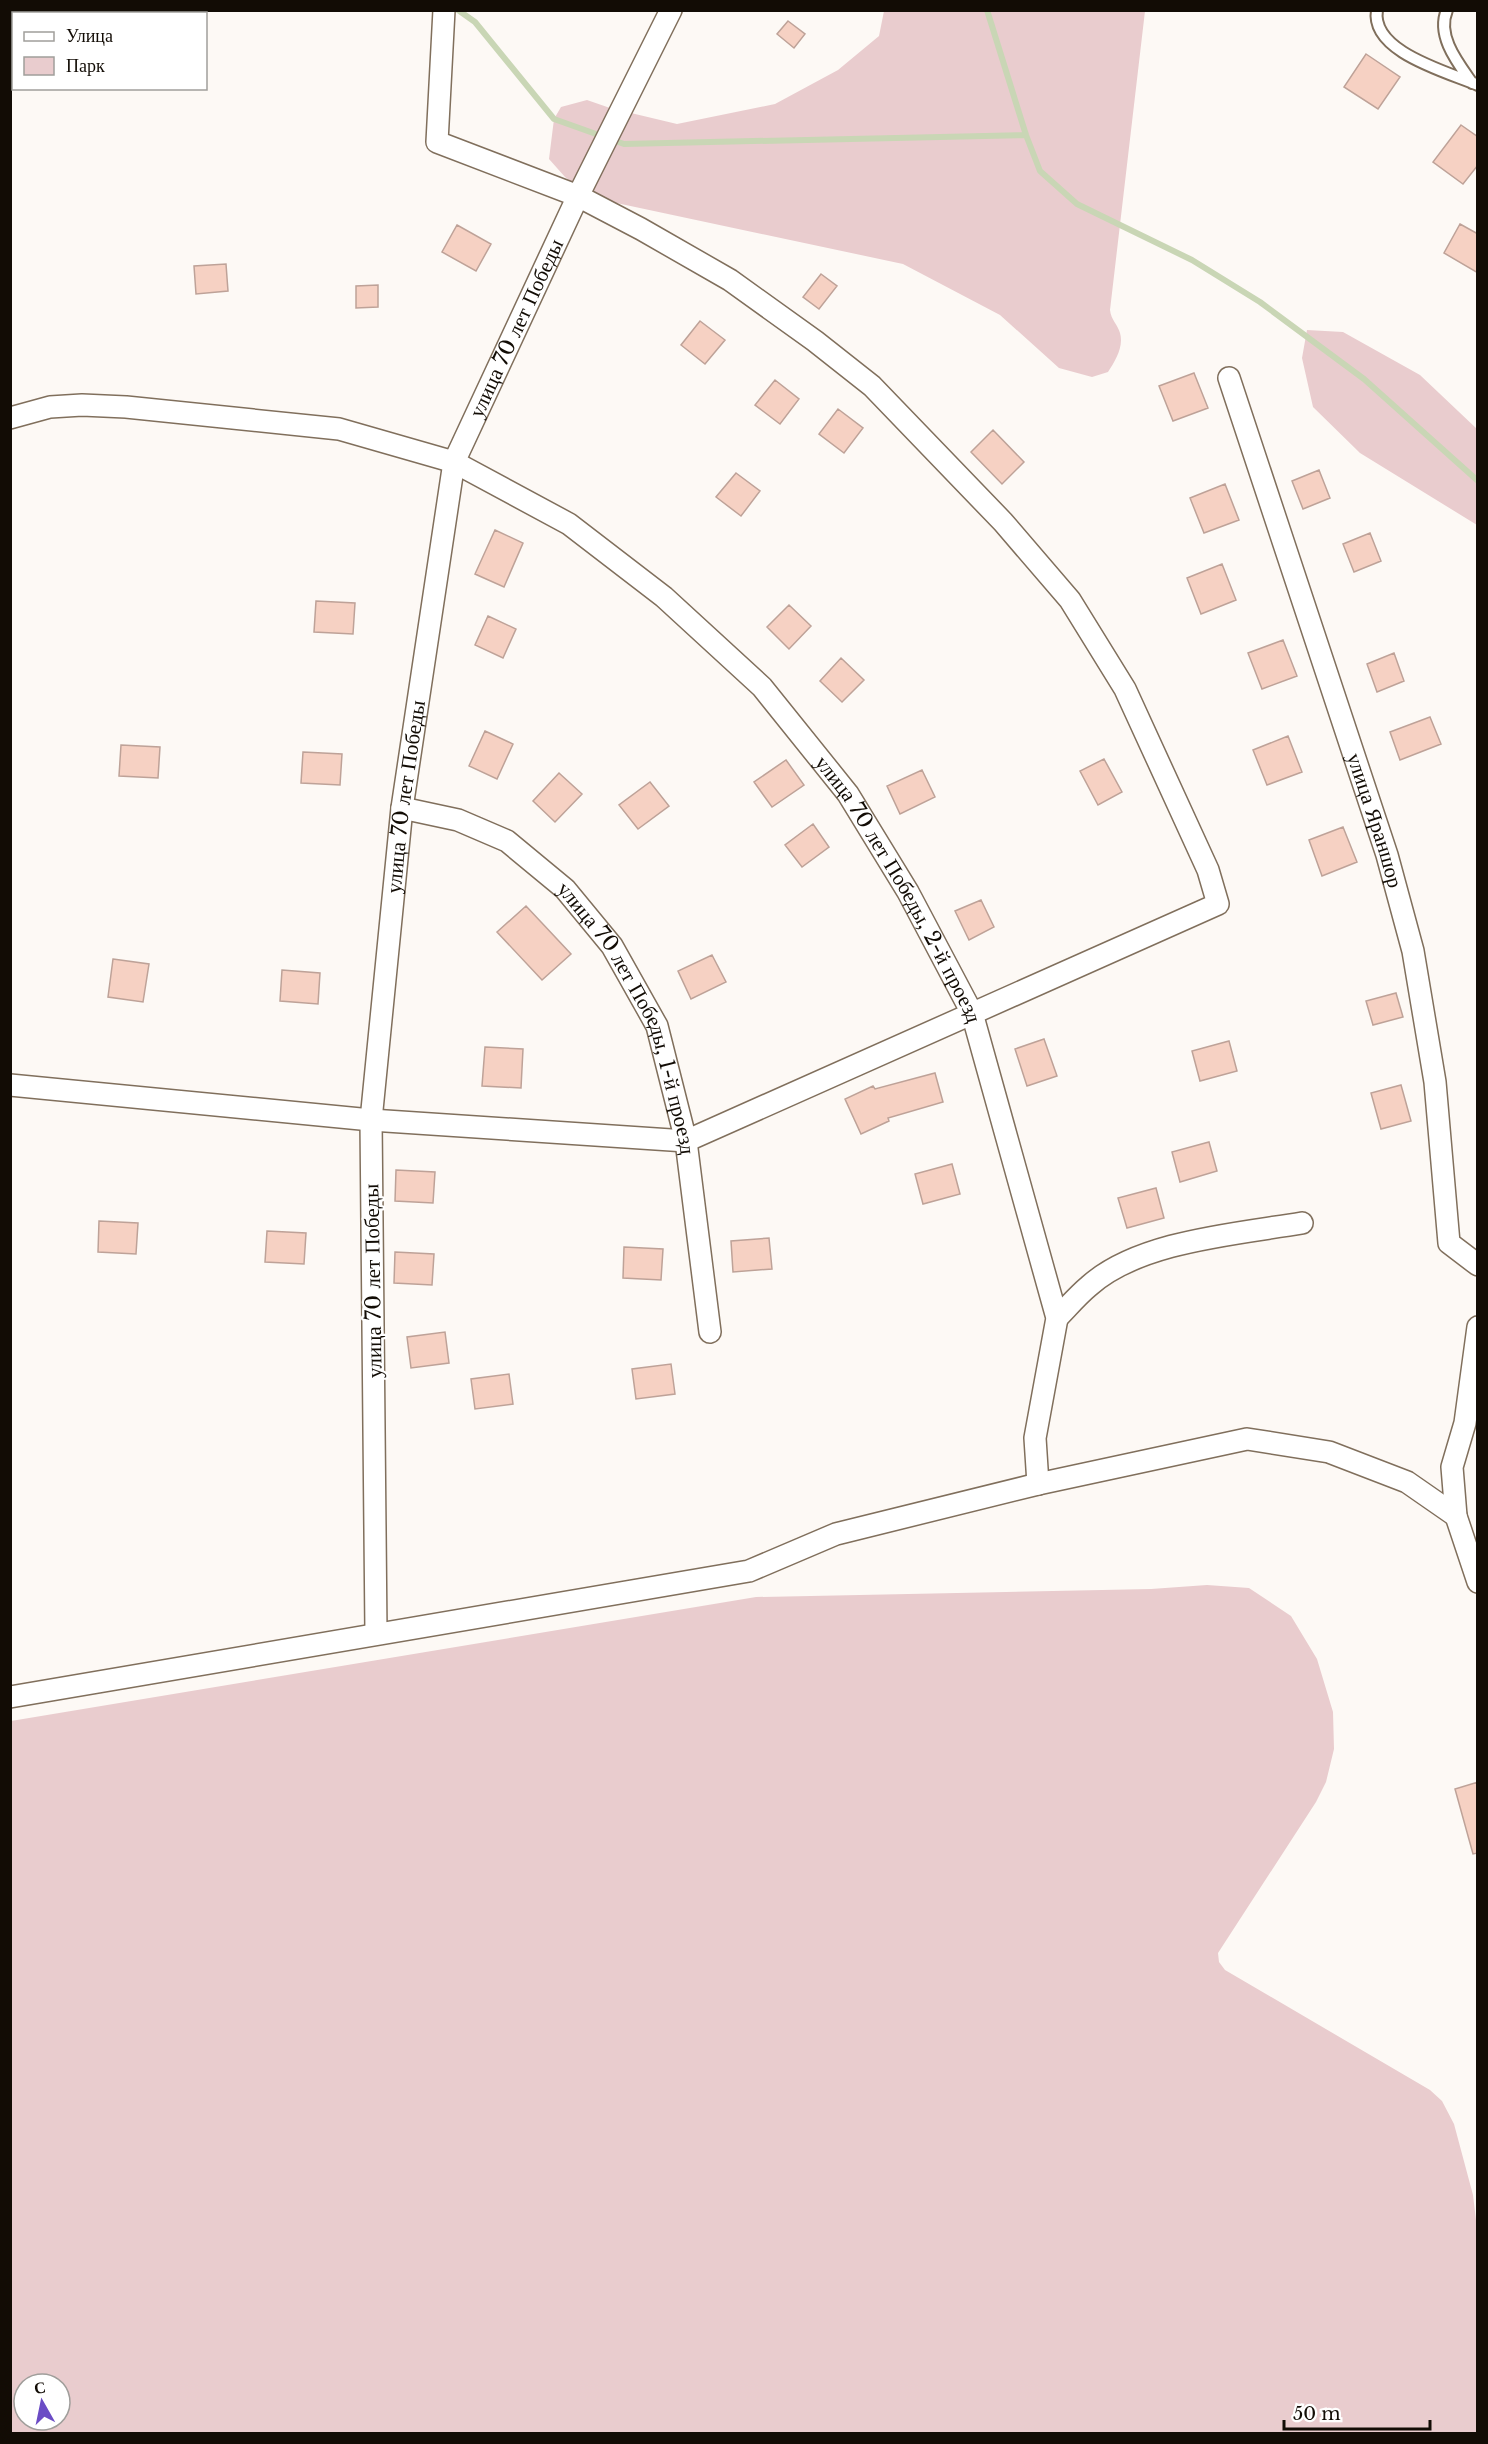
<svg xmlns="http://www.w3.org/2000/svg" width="1488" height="2444" font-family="'Libre Baskerville',serif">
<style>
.green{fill:#e9ccce;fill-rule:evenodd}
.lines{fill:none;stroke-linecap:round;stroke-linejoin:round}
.stream{stroke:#c9d6b5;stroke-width:6}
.building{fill:#f6d1c3;stroke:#bea298;stroke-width:1.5}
.lane-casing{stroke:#806f5c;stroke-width:14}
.street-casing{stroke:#806f5c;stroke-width:24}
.lane{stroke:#fff;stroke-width:10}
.street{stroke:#fff;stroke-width:21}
.labels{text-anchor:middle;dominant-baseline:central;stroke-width:4.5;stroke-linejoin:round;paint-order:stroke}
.street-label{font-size:21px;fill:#120c05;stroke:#fff}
</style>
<rect width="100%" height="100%" fill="#fdf9f5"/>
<path class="green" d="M884 11H1145L1110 310C1111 320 1118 325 1120 333 1124 347 1115 361 1108 372L1092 377 1059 368 1000 315 903 264 593 198 565 177 549 159 554 119 561 107 587 100 610 108 677 124 775 104 838 70 879 36Z
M1307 330 1343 332 1420 375 1477 429V525L1360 453 1313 407 1302 358Z
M1207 1585 1249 1588 1291 1616 1317 1659 1333 1712 1334 1749 1326 1782 1316 1802 1218 1953 1219 1962 1225 1970 1430 2090 1442 2101 1454 2124 1473 2195 1478 2237 1477 2433H11V1721L756 1597 1151 1589ZM24 2384H60V2420H24Z"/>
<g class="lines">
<path class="stream" d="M458 10 475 22 554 119 624 144 1026 135
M987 10 1026 135 1040 171 1077 204 1192 260 1260 302 1364 379 1478 481"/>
</g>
<path class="building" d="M788 21 805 34 794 48 777 34Z
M1366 54 1400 77 1378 109 1344 87Z
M1461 125 1478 137V165L1463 184 1433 162Z
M1460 224 1478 234V273L1444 253Z
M457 225 491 244 476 271 442 252Z
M226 264 228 291 196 294 194 266Z
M821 274 837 286 819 309 803 297Z
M378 285V307L356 308V286Z
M700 321 725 340 705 364 681 345Z
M1194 373 1208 408 1173 421 1159 386Z
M775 380 799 399 780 424 755 405Z
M838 409 863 428 844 453 819 434Z
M993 430 1024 462 1002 484 971 452Z
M1319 470 1330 498 1303 509 1292 481Z
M736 473 760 491 741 516 716 497Z
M1225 484 1239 520 1204 533 1190 498Z
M495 530 523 543 504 587 475 574Z
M1370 533 1381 561 1354 572 1343 544Z
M1222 564 1236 600 1201 614 1187 578Z
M316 601 355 603 353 634 314 632Z
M789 605 811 626 789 649 767 627Z
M488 616 516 629 503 658 475 645Z
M1283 640 1297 676 1262 689 1248 653Z
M1394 653 1404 681 1377 692 1367 664Z
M841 658 864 680 842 702 820 681Z
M1430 717 1441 744 1400 760 1390 732Z
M485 731 513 744 497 779 469 766Z
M1288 736 1302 772 1267 785 1253 750Z
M121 745 160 747 158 778 119 776Z
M303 752 342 754 340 785 301 783Z
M1104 759 1122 792 1098 805 1080 771Z
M786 760 804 785 772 807 754 782Z
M922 770 935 797 900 814 887 786Z
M559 773 582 794 555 822 533 801Z
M650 782 669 806 638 829 619 805Z
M813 824 829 847 802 867 785 845Z
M1343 827 1357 862 1322 876 1309 840Z
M981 900 994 927 969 940 955 911Z
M526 906 571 954 542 980 497 932Z
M712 955 726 982 691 999 678 971Z
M113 959 149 964 143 1002 108 997Z
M282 970 320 973 318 1004 280 1001Z
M1396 993 1403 1017 1373 1025 1366 1001Z
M1044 1039 1057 1076 1027 1086 1015 1049Z
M1229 1041 1237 1071 1200 1081 1192 1051Z
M485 1047 523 1049 521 1088 482 1086Z
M935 1073 943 1102 888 1118 889 1121 861 1134 845 1099 873 1086 875 1089Z
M1401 1085 1411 1121 1381 1129 1371 1093Z
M1209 1142 1217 1171 1180 1182 1172 1152Z
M952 1164 960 1194 923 1204 915 1174Z
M396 1170 435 1172 433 1203 395 1201Z
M1156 1188 1164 1218 1127 1228 1118 1198Z
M99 1221 138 1223 136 1254 98 1252Z
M267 1231 306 1233 304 1264 265 1262Z
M769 1238 772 1269 733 1272 731 1241Z
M624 1247 663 1249 661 1280 623 1278Z
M395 1252 434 1254 432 1285 394 1283Z
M445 1332 449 1363 411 1368 407 1337Z
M671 1364 675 1394 636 1399 632 1369Z
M509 1374 513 1404 475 1409 471 1379Z
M1478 1782V1853L1473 1854 1455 1789Z"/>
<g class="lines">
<g class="lane-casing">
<path id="lane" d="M1377 10C1370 52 1448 72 1478 85
M1447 10C1436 36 1458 63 1472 83"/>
</g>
<g class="street-casing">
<g id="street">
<path id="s1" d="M1229 378 1387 855 1413 951 1435 1082 1449 1243 1478 1265"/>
<path id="s2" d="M10 418 50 407 82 405 126 407 339 429 454 462 569 524 664 597 762 687 848 794 908 892 972 1013 1057 1318 1035 1438 1038 1484"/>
<path id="s3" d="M402 808 458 820 507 841 565 889 612 946 657 1026 686 1141 710 1332"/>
<path d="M10 1085 371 1120 686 1141 1218 904 1208 870 1125 689 1070 600 1003 522 872 386 815 341 730 280 641 229 578 196 437 142 444 10"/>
<path d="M1057 1318C1067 1308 1077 1296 1089 1286 1139 1241 1237 1234 1302 1223"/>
<path d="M1478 1327 1465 1423 1452 1467 1456 1516 1478 1582"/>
<path id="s4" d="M376 1633 371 1120 402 808 454 462 578 196 671 10"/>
<path d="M10 1697 749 1571 836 1534 1038 1484 1247 1439 1329 1452 1407 1482 1456 1516"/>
</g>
</g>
<use href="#lane" class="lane"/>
<use href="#street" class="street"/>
</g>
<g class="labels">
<g class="street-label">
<text stroke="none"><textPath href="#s4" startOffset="1324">улица 70 лет Победы</textPath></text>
<text stroke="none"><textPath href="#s4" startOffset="838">улица 70 лет Победы</textPath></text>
<text stroke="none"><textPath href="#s1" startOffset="466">улица Яраншор</textPath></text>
<text stroke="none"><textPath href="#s2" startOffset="1080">улица 70 лет Победы, 2-й проезд</textPath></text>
<text stroke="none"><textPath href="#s3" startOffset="332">улица 70 лет Победы, 1-й проезд</textPath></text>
<text transform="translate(373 1281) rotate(-91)">улица 70 лет Победы</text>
</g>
</g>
<rect width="1488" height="2444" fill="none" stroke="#120c05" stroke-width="24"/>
<rect x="12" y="12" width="195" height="78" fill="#ffffff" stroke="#a09e9b" stroke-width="1.5"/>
<rect x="24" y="32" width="30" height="9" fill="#ffffff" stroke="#a09e9b" stroke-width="1.5"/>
<text x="66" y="42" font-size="18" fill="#120c05">Улица</text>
<rect x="24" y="57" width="30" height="18" fill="#e9ccce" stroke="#a09e9b" stroke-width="1.5"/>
<text x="66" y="72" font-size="18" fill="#120c05">Парк</text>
<g transform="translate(42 2402) rotate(351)"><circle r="28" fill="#ffffff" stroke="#a09e9b" stroke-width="1.5"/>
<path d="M0-4.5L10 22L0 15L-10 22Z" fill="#6b4cc5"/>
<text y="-9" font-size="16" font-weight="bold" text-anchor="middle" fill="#120c05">С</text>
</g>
<path d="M1284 2420v9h146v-9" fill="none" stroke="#120c05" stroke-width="3"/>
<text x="1293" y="2420" font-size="18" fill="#120c05" stroke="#ffffff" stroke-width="4.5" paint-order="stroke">50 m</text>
</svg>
